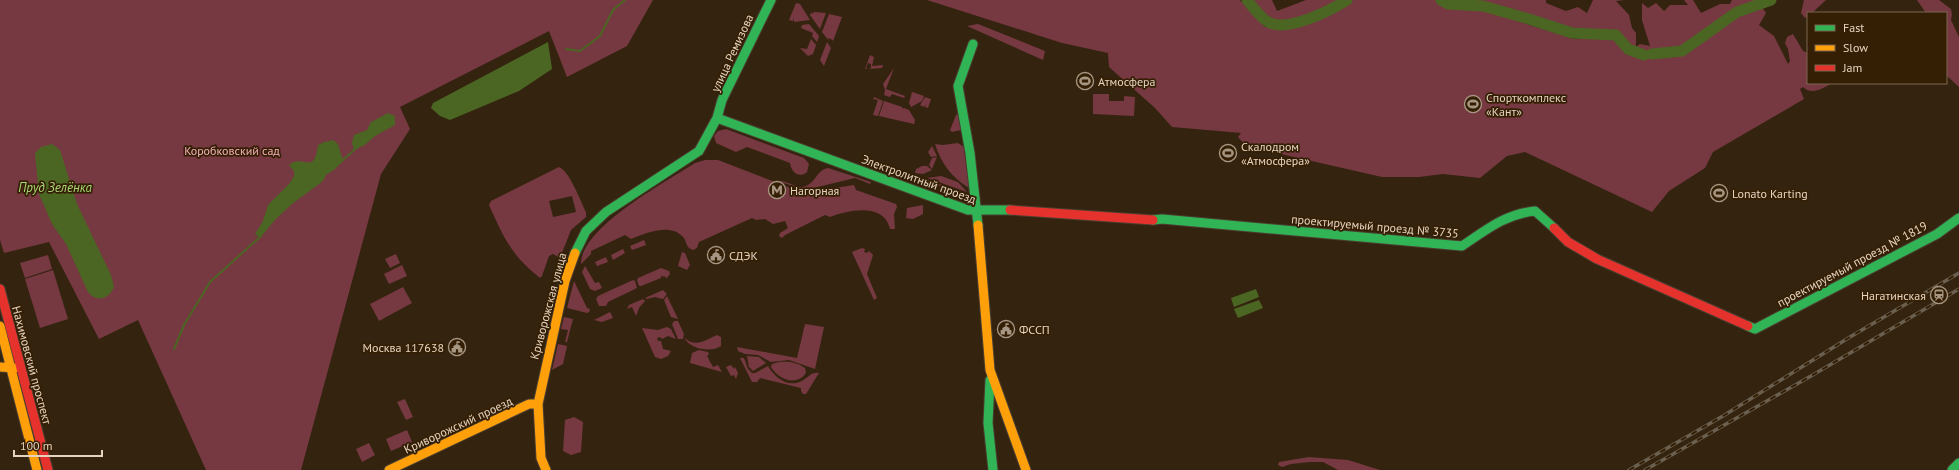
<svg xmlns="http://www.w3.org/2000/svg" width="1959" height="470" font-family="'PT Sans',sans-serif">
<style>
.green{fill:#763841;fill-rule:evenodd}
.water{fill:#4b6622}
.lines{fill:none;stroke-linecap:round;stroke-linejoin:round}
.stream{stroke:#4b6622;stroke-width:2}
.river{stroke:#4b6622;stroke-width:11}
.fast-casing{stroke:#4b3f31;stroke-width:11}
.slow-casing{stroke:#4b3f31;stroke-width:11}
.jam-casing{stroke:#4b3f31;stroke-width:11}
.fast{stroke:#30b455;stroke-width:9}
.slow{stroke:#ff9f0a;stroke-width:9}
.jam{stroke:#e5322d;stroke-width:9}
.rail-casing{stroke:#6b6050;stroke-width:3.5}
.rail{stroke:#341f04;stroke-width:2;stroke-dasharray:6;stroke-linecap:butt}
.labels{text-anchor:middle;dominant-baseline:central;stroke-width:3.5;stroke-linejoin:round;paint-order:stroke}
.street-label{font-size:12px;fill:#e5d3c0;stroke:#341f04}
.poi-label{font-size:12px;fill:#e5d3c0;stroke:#341f04;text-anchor:start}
.park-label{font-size:12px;fill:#f4b0ba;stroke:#341f04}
.water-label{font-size:13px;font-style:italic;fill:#abd876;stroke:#341f04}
</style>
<rect width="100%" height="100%" fill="#34240f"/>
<path class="green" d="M0 0H653L627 46 567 77 549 31 400 107 410 129 381 174 301 470H206L138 320 99 339 49 242 4 253 0 240Z
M927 0H1240L1265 27H1273L1244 0H1272L1277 11 1306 0H1546V3L1566 11 1578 7 1587 13 1593 0H1625L1616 1 1629 15 1632 28 1636 33V47L1640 44 1650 46 1642 20V3L1648 8 1656 3 1664 11 1670 5H1688L1684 0H1693L1701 13 1720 4H1730L1732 0H1757L1766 13 1759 25 1774 36 1788 64 1790 61 1788 49 1785 43 1787 37 1793 34 1803 51 1808 53V83H1833C1822 88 1813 96 1803 87L1800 89 1804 99 1713 152 1705 168 1669 191 1652 212 1525 152 1507 156 1480 178 1443 174 1419 177H1382L1246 146 1238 137 1241 133 1172 127 1155 108 1109 67 1108 53 1062 43ZM1517 21 1552 29 1556 24 1615 37 1618 43 1613 38 1574 39Z
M1804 0H1826L1812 13H1808V16L1805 18 1801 13Z
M1917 0H1939L1951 9 1952 15 1951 20 1959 37V87L1946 75V13H1926Z
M796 3 800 4 810 20 794 22V18L793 21 789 20Z
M812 12V14L814 12 826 13 820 29 810 15Z
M829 14 842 17 832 44 829 42 832 44 833 40 828 38 829 41 822 32Z
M809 24 819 36 817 42 812 36 813 33 801 28 802 25Z
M978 24 1045 51 1043 60 967 26Z
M811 39 816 45 813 54 808 56 800 48 807 49Z
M827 42 831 48 824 66 820 60Z
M870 55 874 57 872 66 883 65 882 68 869 69 871 68V64L868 63 866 68 867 69H865Z
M894 68 886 89 905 96 904 98 892 94 890 97 884 95 885 90 883 84Z
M912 92 924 96 922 101 911 107 909 103Z
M1093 94H1109V101H1124V96L1135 97 1134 116 1093 114Z
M874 97 883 101 878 116 873 115 878 100 873 99Z
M925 97 931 99 928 108 925 107 926 104 924 107 920 105Z
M884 101 902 107 903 109 904 108 909 110 915 120 914 124 879 116Z
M958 114 961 130 952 132 950 130 956 115Z
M726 129 804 158 809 164 807 172C799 179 791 172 790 163L747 147 736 152 716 143 714 136 718 131Z
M958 143 964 147 969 188C952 178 941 163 935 144L943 145Z
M932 146 937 156 931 157 928 152Z
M937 157 932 169 929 165 932 158Z
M705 160H718L803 193 854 185 856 190 896 204 897 207 894 214 895 229H890C884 202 848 210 830 217L825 215 785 235 782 238 779 236 780 233 788 228 785 221 773 224 765 219 756 220 752 218 699 242 697 248 693 250C686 248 687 243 684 238 671 222 646 233 631 239L625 235 591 251V254L581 264C581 227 666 182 695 163Z
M922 166H927L932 170 923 174 915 173 916 169Z
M559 167C569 170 581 202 586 212V217L571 230 560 258 553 254 549 256 542 276 540 278C511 255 504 238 489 205L491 201ZM572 196 576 212 553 217 549 201Z
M828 168 871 182 870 184 855 178 805 190 778 181C787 180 795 188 803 187 816 184 816 170 828 168Z
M941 176 958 182 967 192 927 178Z
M925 179 964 193V194L923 180Z
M923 205V214L913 219 906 218 907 208Z
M644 240 646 245 632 250 630 246Z
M862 248 865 249 864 252 867 253 869 251 873 255 867 274 877 298 874 300 852 252Z
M623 249 625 253 613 260 611 255Z
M682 252 685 253 690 265 687 270 678 266Z
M396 254 400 263 390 268 385 259Z
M48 255 52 269 25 278 20 263Z
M606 257 608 262 597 266 595 262Z
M402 265 407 276 389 284 384 274Z
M585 266 595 283 599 282 602 288 595 291 590 289 582 272Z
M661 268 669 271 670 274 666 279V277L661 276V278L641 286H639L637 280 638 278Z
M53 270 68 319 40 328 25 279Z
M633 280 635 281 637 288 608 302 606 306H599L596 299 598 296Z
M574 281 587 308 590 309 589 312 587 313 567 308Z
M403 287 412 303 379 321 370 304Z
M663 290 667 294 663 299 655 297 647 299 645 298Z
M667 296 678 319 671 317 664 300Z
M643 299 645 301 639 308 636 316 632 307 627 309 629 305Z
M610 312 613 318 602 322 594 320Z
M564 317 573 319 567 342H565L568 330 561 329Z
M674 321H678L684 334 683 339H678L672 324Z
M805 324 824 327 815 369 789 360 771 362 758 355 745 354 738 351 737 347 797 358Z
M667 327 671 329 676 339 668 336 662 339 660 337 657 338 658 341H661L663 349 671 351 668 356 661 359 655 357 642 328 658 330Z
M717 335 721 337V346C711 353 691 349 685 339V338C695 348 706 340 717 335Z
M558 344 567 346 563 364 552 370Z
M699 350 708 352 709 354 707 356 713 367 718 365 722 372 690 363 692 353Z
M747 356 759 357 766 363 753 371 749 367Z
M740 358H744L748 369 752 373H755L768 366C775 378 788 388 802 381 809 377 811 372 819 373L806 394H803L801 391V388L760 378 757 382H752Z
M779 362C788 361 797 362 805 368L806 373C796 387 778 379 771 367L772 364Z
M731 365 734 369 735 367 738 373 736 379 734 375 731 376 726 367Z
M405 399 413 417 406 420 397 402Z
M574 417 583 422 581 452 571 455 563 451 565 420Z
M407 430 412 442 391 451 386 439Z
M369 443 375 455 362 462 356 449Z
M1309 457 1348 460 1380 470H1338L1323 462H1310L1291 464 1282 467 1278 465 1279 462Z"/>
<path class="water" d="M548 42 552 69 519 91 450 120 440 116 431 108 433 103Z
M388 113 395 116V125C389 129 381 132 375 136 367 143 365 146 354 150L352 143 354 135 367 130 371 122Z
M333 140 338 144 343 161 334 170 326 175 323 181 292 204 275 220 260 238 255 234 263 221 268 205 289 184 294 176V171L289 165C303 153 314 177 318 145L324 142Z
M52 144 60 150 77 204 111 275 114 287C109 299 97 303 88 292L66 244 52 224 39 194 35 153 41 147Z
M1256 289 1259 297 1234 307 1231 298Z
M1259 300 1263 308 1238 318 1234 309Z"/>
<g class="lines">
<path class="stream" d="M566 49 580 51 600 36 613 10 625 0
M342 161 355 149
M174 349 184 325 210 282 261 236"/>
<path class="river" d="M1247 0C1253 7 1261 18 1268 22 1287 33 1331 10 1347 0
M1441 0 1448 4 1483 6 1529 19 1572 33 1616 35 1628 49 1644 55
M1652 54 1682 51 1737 12 1771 0"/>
<g class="fast-casing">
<path id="fast" d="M973 44 958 86 970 153 978 225
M717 118 968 210H1010
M1153 220 1162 219 1462 246C1486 230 1505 214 1535 211L1554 228
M575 253 586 231 606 212 699 151 717 118 722 100 771 0
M1748 326 1755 329 1937 234 1959 218
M990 380 988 423 993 470
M1952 470 1959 463"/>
</g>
<g class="slow-casing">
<path id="slow" d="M978 225 990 370 1026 470
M0 326 37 470
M0 367 15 368
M389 470 529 404H538
M546 470 541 458 538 404 565 281 575 253"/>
</g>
<g class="jam-casing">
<path id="jam" d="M1010 210 1153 220
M1554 228 1568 242 1597 259 1748 326
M0 289 48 470"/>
</g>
<use href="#fast" class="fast"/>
<use href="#slow" class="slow"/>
<use href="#jam" class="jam"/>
<g class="rail-casing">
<path id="rail" d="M1629 470 1723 416 1850 337 1959 273
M1645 470 1811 376 1959 289"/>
</g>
<use href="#rail" class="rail"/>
</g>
<defs>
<g id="stadium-ring" transform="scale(0.9)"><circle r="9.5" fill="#341f04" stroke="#a79682" stroke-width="1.5"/><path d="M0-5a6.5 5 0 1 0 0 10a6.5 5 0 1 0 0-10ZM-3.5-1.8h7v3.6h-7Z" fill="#a79682"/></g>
<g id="metro-ring" transform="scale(0.9)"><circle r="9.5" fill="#341f04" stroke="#a79682" stroke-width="1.5"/><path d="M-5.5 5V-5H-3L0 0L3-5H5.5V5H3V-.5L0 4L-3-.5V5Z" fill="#a79682"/></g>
<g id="civic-ring" transform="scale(0.9)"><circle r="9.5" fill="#341f04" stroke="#a79682" stroke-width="1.5"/><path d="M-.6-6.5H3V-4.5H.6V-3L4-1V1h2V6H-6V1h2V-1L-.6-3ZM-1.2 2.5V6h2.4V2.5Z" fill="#a79682"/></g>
<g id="station-ring" transform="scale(0.9)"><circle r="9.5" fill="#341f04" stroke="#a79682" stroke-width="1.5"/><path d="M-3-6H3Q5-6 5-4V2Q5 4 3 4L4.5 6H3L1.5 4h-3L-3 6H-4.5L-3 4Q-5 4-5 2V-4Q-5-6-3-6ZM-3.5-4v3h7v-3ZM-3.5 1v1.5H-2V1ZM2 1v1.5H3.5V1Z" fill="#a79682"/></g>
</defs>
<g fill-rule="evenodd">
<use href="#stadium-ring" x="1085" y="81"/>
<use href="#stadium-ring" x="1473" y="104"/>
<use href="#stadium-ring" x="1228" y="153"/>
<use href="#metro-ring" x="777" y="190"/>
<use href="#stadium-ring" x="1719" y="193"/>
<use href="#civic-ring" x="716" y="255"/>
<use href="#station-ring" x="1939" y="295"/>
<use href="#civic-ring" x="1006" y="329"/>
<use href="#civic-ring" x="457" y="347"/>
</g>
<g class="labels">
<g class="street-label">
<text transform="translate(732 53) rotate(-65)">улица Ремизова</text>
<text transform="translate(919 179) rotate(20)">Электролитный проезд</text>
<text transform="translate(1375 226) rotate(5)">проектируемый проезд № 3735</text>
<text transform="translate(1852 264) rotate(-28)">проектируемый проезд № 1819</text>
<text transform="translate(548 306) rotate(-75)">Криворожская улица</text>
<text transform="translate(32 365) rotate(75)">Нахимовский проспект</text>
<text transform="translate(458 425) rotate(-25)">Криворожский проезд</text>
</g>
<g class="poi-label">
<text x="1098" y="81">Атмосфера</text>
<text x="1486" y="97">Спорткомплекс<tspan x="1486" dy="14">«Кант»</tspan></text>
<text x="1241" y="146">Скалодром<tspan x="1241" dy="14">«Атмосфера»</tspan></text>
<text x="790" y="190">Нагорная</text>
<text x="1732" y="193">Lonato Karting</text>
<text x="729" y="255">СДЭК</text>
<text x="1926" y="295" text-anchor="end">Нагатинская</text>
<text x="1019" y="329">ФССП</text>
<text x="444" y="347" text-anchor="end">Москва 117638</text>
</g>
<g class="park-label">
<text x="232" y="150">Коробковский сад</text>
</g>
<g class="water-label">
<text x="55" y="187">Пруд Зелёнка</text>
</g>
</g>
<rect x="1807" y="12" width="140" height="72" fill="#341f04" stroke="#7b674f"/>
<rect x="1815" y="25" width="20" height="6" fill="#30b455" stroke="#7b674f"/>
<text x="1843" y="32" font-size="12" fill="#e5d3c0">Fast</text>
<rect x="1815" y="45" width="20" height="6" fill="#ff9f0a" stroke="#7b674f"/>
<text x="1843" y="52" font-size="12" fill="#e5d3c0">Slow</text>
<rect x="1815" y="65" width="20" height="6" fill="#e5322d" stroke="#7b674f"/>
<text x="1843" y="72" font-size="12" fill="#e5d3c0">Jam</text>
<path d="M14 450v6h88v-6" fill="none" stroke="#e5d3c0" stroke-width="2"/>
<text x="20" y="450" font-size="12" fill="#e5d3c0" stroke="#341f04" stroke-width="3" paint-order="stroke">100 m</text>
</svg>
